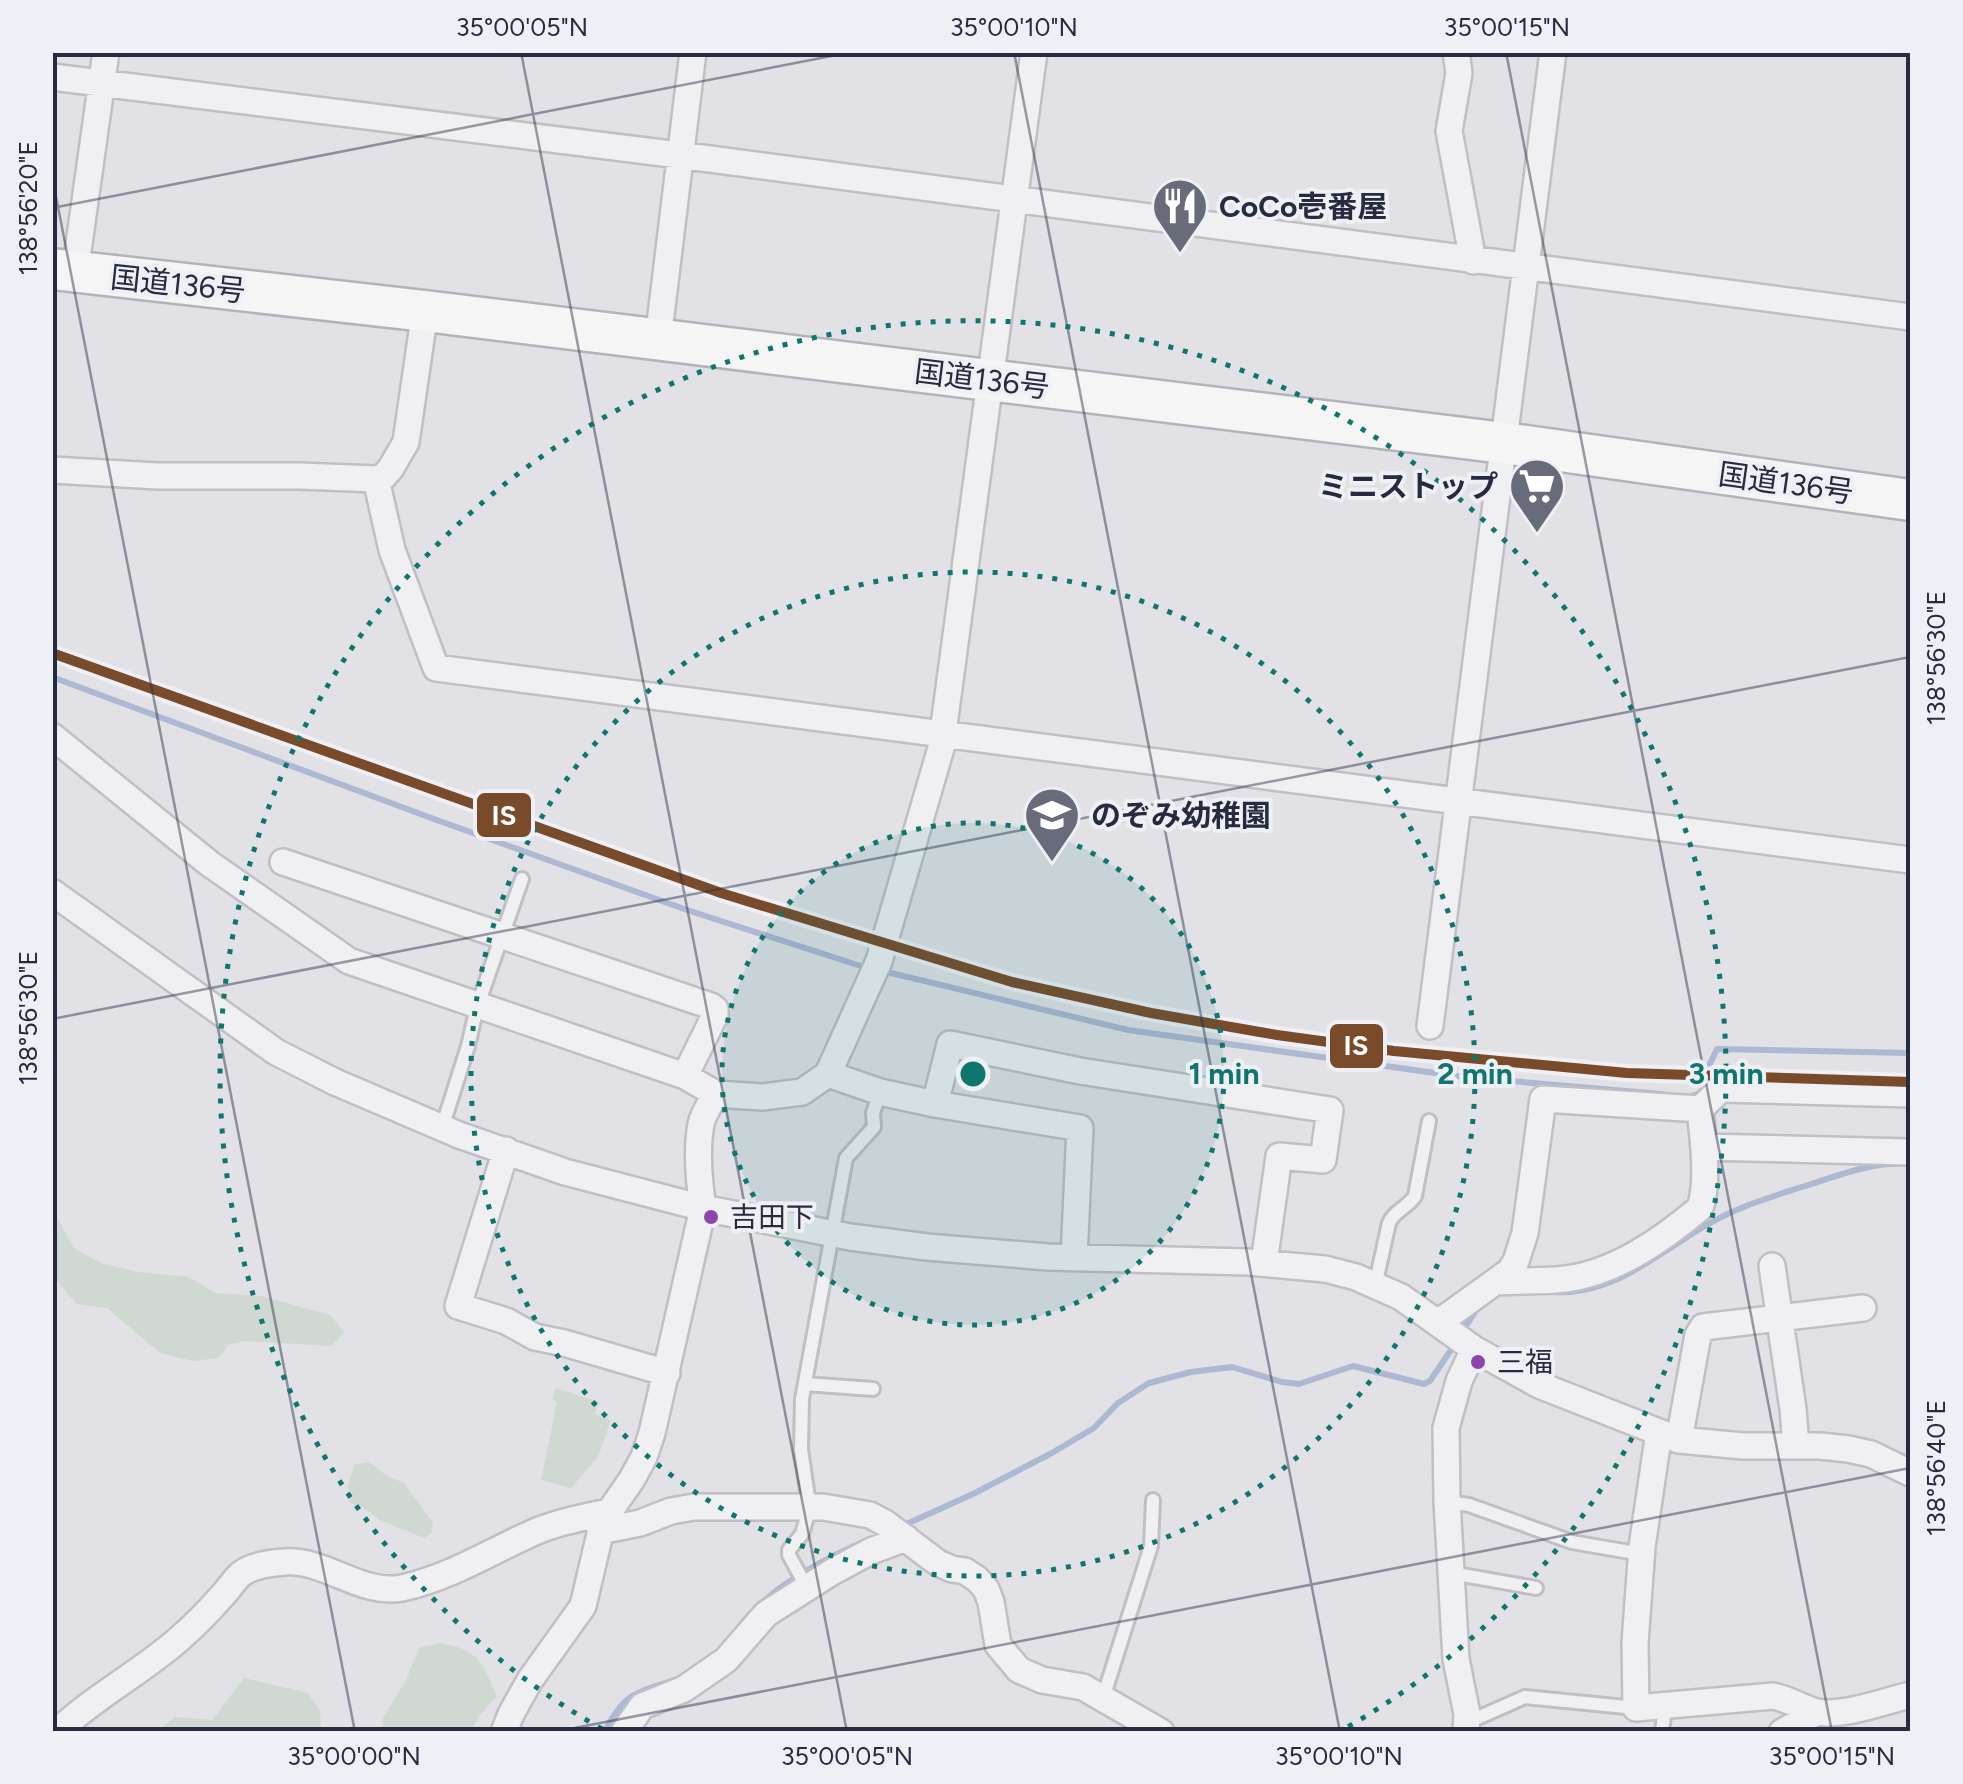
<svg xmlns="http://www.w3.org/2000/svg" width="1963" height="1784" font-family="Figtree,'Noto Sans JP',sans-serif">
<style>
.green{fill:#cfd9d1}
.lines{fill:none;stroke-linecap:round;stroke-linejoin:round}
.stream{stroke:#adb8d3;stroke-width:6}
.service-casing{stroke:#bfbfc4;stroke-width:18}
.minor-casing{stroke:#bfbfc4;stroke-width:30}
.trunk-casing{stroke:#b3b4bb;stroke-width:45}
.service{stroke:#f0f0f3;stroke-width:12}
.minor{stroke:#f0f0f3;stroke-width:25}
.trunk{stroke:#f5f5f6;stroke-width:40}
.rail-1-casing{stroke:#eef0f6;stroke-width:18}
.rail-1{stroke:#7a4b2a;stroke-width:10}
.ticks{fill:none;stroke:#272b40;stroke-width:2.5;stroke-opacity:0.45}
.ring{fill:none;stroke:#0f766e;stroke-width:5;stroke-dasharray:5 10}
.bus-dot{fill:#8e44ad;stroke:#eef0f6;stroke-width:4}
.labels{text-anchor:middle;dominant-baseline:central;stroke-width:8;stroke-linejoin:round;paint-order:stroke}
.bus-label{font-size:28px;fill:#272b40;stroke:#eef0f6;text-anchor:start}
.poi-label{font-size:30px;font-weight:bold;fill:#272b40;stroke:#eef0f6;text-anchor:start}
.street-label{font-size:30px;fill:#272b40;stroke:#eef0f6}
.centre{fill:#0f766e;stroke:#eef0f6;stroke-width:5}
.ring-label{font-size:30px;text-anchor:middle;font-weight:bold;fill:#0f766e;stroke:#eef0f6;stroke-width:8;stroke-linejoin:round;paint-order:stroke}
.line-badge{stroke:#eef0f6;stroke-width:4}
.badge-label{font-size:28px;text-anchor:middle;font-weight:bold;fill:#fff}
.neatline{fill:none;stroke:#272b40;stroke-width:4}
.ticks-label{font-size:25px;text-anchor:middle;fill:#272b40}
</style>
<rect width="100%" height="100%" fill="#e1e1e6"/>
<path class="green" d="M52 1209 75 1249 103 1264 138 1272 189 1277 215 1293 261 1296 330 1315 344 1332 332 1346 245 1341 230 1344 218 1358 193 1361 160 1353 107 1308 77 1304 53 1277Z
M556 1388 599 1402 595 1414 611 1420 598 1457 571 1488 541 1480 557 1402 552 1399Z
M369 1462 387 1476 404 1483 433 1523 432 1532 424 1538 380 1520 362 1507 350 1503 348 1486 354 1465Z
M441 1643C479 1650 482 1662 497 1696L480 1715 471 1731H383L382 1719 405 1682 420 1647Z
M244 1678 308 1693 320 1711 321 1731H157L175 1717 212 1720Z"/>
<g class="lines">
<path class="stream" d="M52 677 434 819 687 910 864 967
M887 972 1128 1030 1464 1077 1661 1094
M1688 1097 1700 1093 1706 1083 1708 1068 1717 1049 1910 1053
M1552 1292C1613 1296 1657 1254 1705 1226 1736 1207 1771 1197 1805 1186 1840 1175 1874 1161 1910 1164
M1461 1333 1479 1306
M902 1526 973 1494 1050 1454 1094 1428 1118 1403 1149 1383 1191 1372 1232 1367 1282 1382 1299 1384 1353 1366 1424 1384 1430 1381 1455 1344
M742 1623C770 1589 813 1565 854 1546
M604 1732C626 1693 631 1695 671 1681"/>
<g class="service-casing">
<path id="service" d="M442 1128 468 1046 477 1007 522 879
M1375 1286 1389 1223C1394 1211 1408 1207 1415 1196L1429 1121
M805 1384 873 1389
M1447 1502 1469 1505 1572 1542 1641 1554
M1451 1573 1536 1588
M807 1588 789 1555V1550L802 1534 807 1517 808 1497 801 1449 802 1399 846 1158 874 1127 873 1113 880 1092
M1103 1698 1151 1546 1153 1500
M1466 1723 1525 1697 1636 1708
M1662 1732 1665 1707"/>
</g>
<g class="minor-casing">
<path id="minor" d="M1456 52 1459 73 1449 131 1473 261
M52 77 679 155 1910 317
M75 272 106 52
M658 340 693 52
M52 470 158 476H299L376 479 392 550 436 668 1910 860
M376 479 384 476 391 468 406 442 425 311
M52 736 210 864 349 961 685 1076 716 1094
M283 862 711 1006 715 1009V1015L685 1076
M52 892 276 1052 335 1082 459 1135 565 1172 703 1208 850 1237 927 1247 1048 1257 1248 1262 1325 1269 1356 1277 1401 1297 1474 1349 1539 1385 1679 1440 1743 1446H1820L1848 1449 1871 1454 1910 1473
M1430 1026 1553 52
M828 1074 880 1092 935 1104 1080 1128 1074 1258
M935 1104 950 1044 1080 1071 1330 1110 1323 1160 1279 1156 1264 1263
M1704 1147 1910 1152
M506 1150 458 1306 506 1321 535 1337 564 1343 667 1373
M1772 1266 1793 1409 1796 1446
M1495 1282C1518 1280 1542 1282 1565 1279 1615 1273 1662 1240 1700 1208 1709 1183 1703 1136 1700 1109
M1438 1323 1510 1271 1516 1261 1525 1233 1543 1099 1700 1109 1721 1089 1910 1094
M1659 1432 1642 1547 1635 1643 1636 1708 1773 1696C1789 1699 1804 1709 1817 1712 1843 1717 1885 1701 1910 1695
M1679 1440 1698 1335 1703 1327 1863 1308
M600 1531 640 1523 671 1511 694 1507H823L870 1515 885 1523 938 1563 952 1569 965 1571 977 1579 986 1589 991 1602 998 1645 1019 1670 1042 1680 1083 1687 1161 1732
M57 1732C94 1697 140 1673 178 1640 193 1627 208 1612 221 1597 228 1590 234 1580 241 1574 253 1565 270 1563 285 1562 325 1559 362 1596 402 1588 448 1578 486 1554 528 1535 553 1523 580 1518 608 1512
M504 1732 511 1714 530 1680 583 1606 603 1521 632 1479 644 1457 652 1433 703 1208C699 1182 696 1151 701 1124 703 1114 710 1104 716 1094L762 1097 802 1092 828 1074 879 961 941 748 1034 52
M624 1732 642 1706 684 1689 726 1660 766 1614 832 1572 871 1551 906 1538
M1466 1732 1467 1714 1456 1659 1447 1502 1446 1428 1459 1381 1474 1349
M1782 1732 1817 1712"/>
</g>
<g class="trunk-casing">
<path id="trunk" d="M52 269 425 311 1504 443 1910 500"/>
</g>
<use href="#service" class="service"/>
<use href="#minor" class="minor"/>
<use href="#trunk" class="trunk"/>
<g class="rail-1-casing">
<path id="rail-1" d="M52 653 721 893 1012 982 1151 1013 1277 1035 1394 1051 1627 1073 1910 1082"/>
</g>
<use href="#rail-1" class="rail-1"/>
</g>
<path class="ticks" d="M521 52 847 1732M1014 52 1340 1732M1506 52 1832 1732M52 176 355 1732M52 208 852 52M52 1019 1910 657M554 1732 1910 1468"/>
<circle cx="973" cy="1074" r="251" fill="#0f766e" fill-opacity=".12"/>
<g class="ring">
<circle cx="973" cy="1074" r="251"/>
<circle cx="973" cy="1074" r="502"/>
<path d="M602 1729A753 753 0 1 1 1344 1729"/>
</g>
<defs>
<g id="restaurant-pin" transform="scale(2.875)"><path d="M0 17L-7.5 6A9.5 9.5 0 1 1 7.5 6Z" fill="#686b7a" stroke="#eef0f6"/><path d="M-5-6h1v4h1v-4h1v4h1v-4h1v5L-1.5 .5V6h-2V.5L-5-1ZM5-6V6H3V1.5H1.5Q1.5-4 5-6Z" fill="#fff"/></g>
<g id="supermarket-pin" transform="scale(2.875)"><path d="M0 17L-7.5 6A9.5 9.5 0 1 1 7.5 6Z" fill="#686b7a" stroke="#eef0f6"/><path d="M-6-5.5h2.5l.6 2H6L4.5 2H-2.5L-4.4-4H-6ZM-1.5 3.2a1.3 1.3 0 1 0 .1 0ZM3 3.2a1.3 1.3 0 1 0 .1 0Z" fill="#fff"/></g>
<g id="school-pin" transform="scale(2.875)"><path d="M0 17L-7.5 6A9.5 9.5 0 1 1 7.5 6Z" fill="#686b7a" stroke="#eef0f6"/><path d="M0-5L7-2L0 1L-7-2ZM-4 1L0 2.5L4 1V4Q0 6-4 4Z" fill="#fff"/></g>
</defs>
<g fill-rule="evenodd">
<use href="#restaurant-pin" x="1180" y="206"/>
<use href="#supermarket-pin" x="1537" y="486"/>
<use href="#school-pin" x="1052" y="815"/>
</g>
<g class="bus-dot">
<circle cx="711" cy="1217" r="9"/>
<circle cx="1478" cy="1362" r="9"/>
</g>
<g class="labels">
<g class="bus-label">
<text x="730" y="1217">吉田下</text>
<text x="1497" y="1362">三福</text>
</g>
<g class="poi-label">
<text x="1219" y="206">CoCo壱番屋</text>
<text x="1498" y="486" text-anchor="end">ミニストップ</text>
<text x="1091" y="815">のぞみ幼稚園</text>
</g>
<g class="street-label">
<text transform="translate(178 284) rotate(6)">国道136号</text>
<text transform="translate(982 379) rotate(7)">国道136号</text>
<text transform="translate(1786 483) rotate(8)">国道136号</text>
</g>
</g>
<circle cx="973" cy="1074" r="15" class="centre"/>
<g class="ring-label">
<text x="1224" y="1084">1 min</text>
<text x="1475" y="1084">2 min</text>
<text x="1726" y="1084">3 min</text>
</g>
<g class="line-badge">
<rect x="475" y="791" width="58" height="48" rx="10" fill="#7a4b2a"/>
<rect x="1328" y="1022" width="57" height="48" rx="10" fill="#7a4b2a"/>
</g>
<g class="badge-label">
<text x="504" y="825">IS</text>
<text x="1356" y="1055">IS</text>
</g>
<rect width="1963" height="1784" fill="none" stroke="#eef0f6" stroke-width="110"/>
<rect x="55" y="55" width="1853" height="1674" class="neatline"/>
<g class="ticks-label">
<text x="522" y="36">35°00'05"N</text>
<text x="1014" y="36">35°00'10"N</text>
<text x="1507" y="36">35°00'15"N</text>
<text transform="translate(28 208) rotate(-90)" y="9">138°56'20"E</text>
<text transform="translate(1936 658) rotate(-90)" y="9">138°56'30"E</text>
<text transform="translate(28 1018) rotate(-90)" y="9">138°56'30"E</text>
<text transform="translate(1936 1468) rotate(-90)" y="9">138°56'40"E</text>
<text x="354" y="1765">35°00'00"N</text>
<text x="847" y="1765">35°00'05"N</text>
<text x="1339" y="1765">35°00'10"N</text>
<text x="1832" y="1765">35°00'15"N</text>
</g>
</svg>
